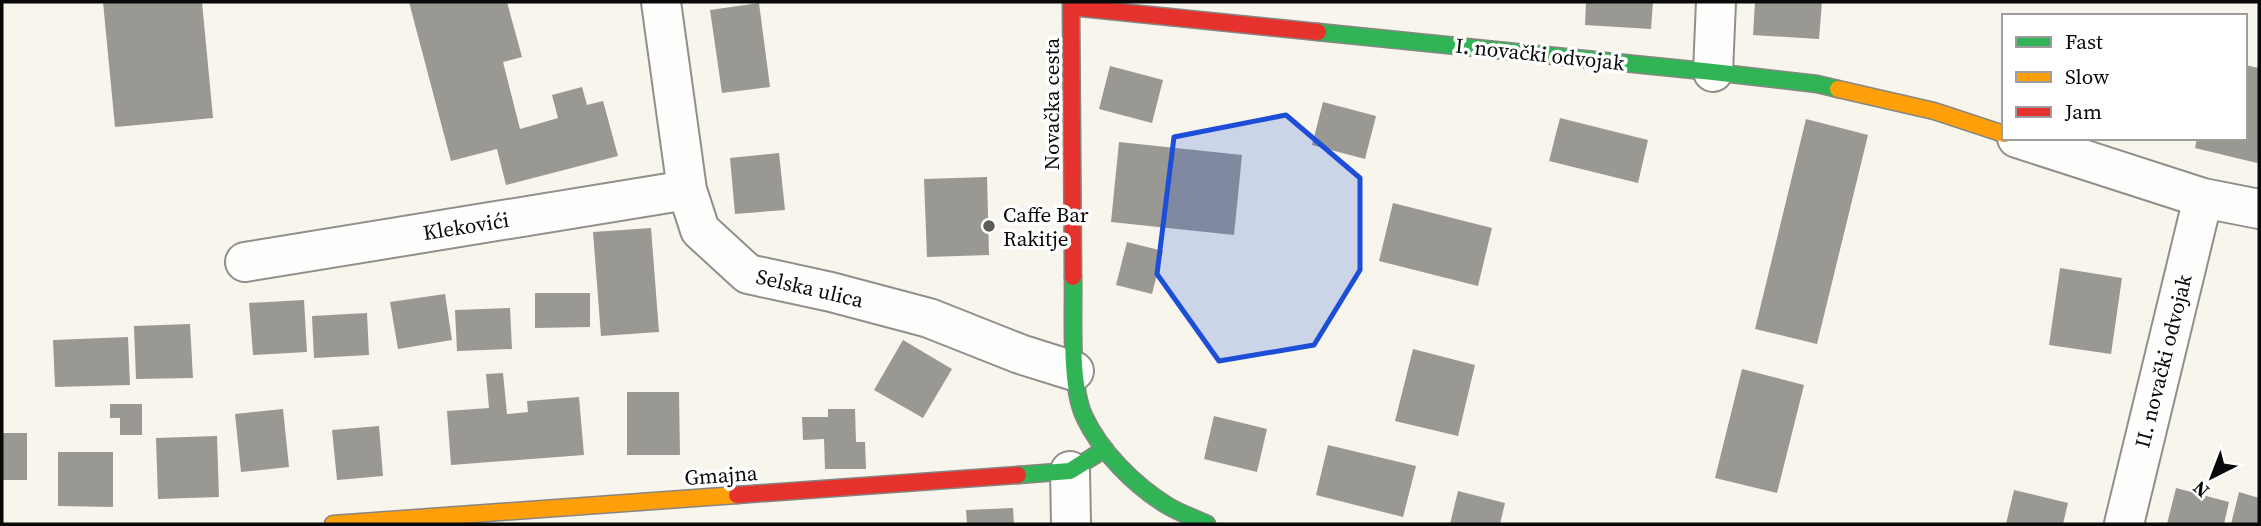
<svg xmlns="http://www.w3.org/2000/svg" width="2261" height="526" font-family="'Source Serif 4',serif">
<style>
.building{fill:#9a9893}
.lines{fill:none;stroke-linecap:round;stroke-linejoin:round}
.street-casing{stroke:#918f8c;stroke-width:42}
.fast-casing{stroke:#878682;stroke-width:19}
.slow-casing{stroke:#878682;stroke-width:19}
.jam-casing{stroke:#878682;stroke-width:19}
.street{stroke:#fefefc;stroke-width:38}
.fast{stroke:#30b455;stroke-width:16}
.slow{stroke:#ff9f0a;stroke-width:16}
.jam{stroke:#e5322d;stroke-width:16}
.marked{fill:#1d4ed8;fill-opacity:0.2;stroke:#1d4ed8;stroke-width:5;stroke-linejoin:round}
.poi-dot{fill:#5d5c59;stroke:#fff;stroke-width:2.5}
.labels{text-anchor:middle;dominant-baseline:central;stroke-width:7;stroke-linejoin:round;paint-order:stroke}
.street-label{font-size:21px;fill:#090909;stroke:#fff}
.poi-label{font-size:21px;fill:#090909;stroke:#fff;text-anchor:start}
</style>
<rect width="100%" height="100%" fill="#f8f5ed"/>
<path class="building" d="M103 2H202L213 118 115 127Z
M409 2H507L522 57 503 62 520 129 558 118 552 95 582 87 587 105 603 101 618 156 506 185 497 149 451 161Z
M1586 2H1653L1651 29 1585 25Z
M1755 2H1822L1819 39 1753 35Z
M759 3 770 87 722 93 710 10Z
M2245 65 2259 68V155L2257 163 2195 148 2197 138H2245Z
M1110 66 1163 80 1152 123 1099 109Z
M1323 102 1376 116 1365 159 1312 145Z
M1560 118 1648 140 1638 183 1549 161Z
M1806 119 1868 135 1817 344 1755 329Z
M1119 142 1242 155 1234 235 1111 222Z
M779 153 785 210 735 214 730 158Z
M987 177 989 255 927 257 924 179Z
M1393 203 1492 228 1478 286 1379 261Z
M651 228 659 332 601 336 593 232Z
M1127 242 1163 251 1152 294 1116 285Z
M2060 268 2122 278 2111 354 2049 345Z
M535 293H590V327L535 328Z
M445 294 452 340 398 349 390 302Z
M304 300 307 352 253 355 249 303Z
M510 308 512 349 457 351 455 310Z
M367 313 369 355 314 358 312 316Z
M190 324 193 378 136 379 134 326Z
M128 337 130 385 55 387 53 340Z
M903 340 952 369 923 418 874 390Z
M1413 349 1475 365 1458 436 1395 421Z
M1742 369 1804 385 1777 493 1715 478Z
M503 373 507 414 528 412 527 401 579 397 584 455 451 465 447 411 489 408 486 374Z
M627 392H679L680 455H627Z
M110 404H142V435H120V418H110Z
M283 409 289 467 241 472 235 414Z
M828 409H855L856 442H865L866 469H825L824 439 803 440 802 417H828Z
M1214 416 1267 429 1257 472 1204 459Z
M379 426 383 476 337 480 332 430Z
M2 433H27V480H2Z
M217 436 219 497 158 499 156 438Z
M1328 445 1416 466 1403 517 1316 495Z
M58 452H113V507L58 506Z
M2176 488 2229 502 2224 524H2167Z
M2014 490 2068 503 2063 524H2006Z
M1458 491 1505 503 1500 524H1450Z
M2239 492 2259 498V524H2231Z
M1013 508 1014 524H967L966 510Z"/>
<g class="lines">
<g class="street-casing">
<path id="street" d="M661 2 687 190 700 230 748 274 831 292 929 318 1020 354 1074 371
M1713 72 1716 2
M2017 138 2203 198 2259 209
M245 262 687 190
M1070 471 1071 524
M2124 524 2203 198"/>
</g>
<g class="fast-casing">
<path id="fast" d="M1318 32 1713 72 1817 84 1838 89
M1073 277C1074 314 1069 383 1084 416 1100 451 1135 486 1168 506 1180 513 1194 518 1207 524
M1018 475 1070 471 1105 449"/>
</g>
<g class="slow-casing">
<path id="slow" d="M1838 89 1934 111 2004 134
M333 524 737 495"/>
</g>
<g class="jam-casing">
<path id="jam" d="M1071 2 1073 277
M1071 7 1318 32
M737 495 1018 475"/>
</g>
<use href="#street" class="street"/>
<use href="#fast" class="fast"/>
<use href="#slow" class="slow"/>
<use href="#jam" class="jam"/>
</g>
<path class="marked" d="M1286 115 1360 178V270L1314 345 1219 361 1157 274 1174 137Z"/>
<circle class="poi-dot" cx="989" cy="226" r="7"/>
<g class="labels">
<g class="street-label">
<text transform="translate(1540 54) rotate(6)">I. novački odvojak</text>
<text transform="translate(1051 104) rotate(-90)">Novačka cesta</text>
<text transform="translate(466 226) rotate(-9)">Klekovići</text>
<text transform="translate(810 288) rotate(13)">Selska ulica</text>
<text transform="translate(2163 361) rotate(-76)">II. novački odvojak</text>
<text transform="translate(721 475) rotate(-4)">Gmajna</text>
</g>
<g class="poi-label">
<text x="1003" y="214">Caffe Bar<tspan x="1003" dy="24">Rakitje</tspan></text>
</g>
</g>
<rect width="2261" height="526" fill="none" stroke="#090909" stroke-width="7"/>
<rect x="2002" y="14" width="245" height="126" fill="#ffffff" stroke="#9d9d9d" stroke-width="2"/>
<rect x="2016" y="37" width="35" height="10" fill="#30b455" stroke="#9d9d9d" stroke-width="2"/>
<text x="2065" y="49" font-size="21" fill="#090909">Fast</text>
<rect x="2016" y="72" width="35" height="10" fill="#ff9f0a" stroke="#9d9d9d" stroke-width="2"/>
<text x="2065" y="84" font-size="21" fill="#090909">Slow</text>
<rect x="2016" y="107" width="35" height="10" fill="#e5322d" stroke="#9d9d9d" stroke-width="2"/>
<text x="2065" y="119" font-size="21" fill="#090909">Jam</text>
<g transform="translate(2212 477) rotate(222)" stroke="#ffffff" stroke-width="5" paint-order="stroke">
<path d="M0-5L12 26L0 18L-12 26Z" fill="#090909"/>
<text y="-10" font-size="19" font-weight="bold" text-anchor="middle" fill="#090909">N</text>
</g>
</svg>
